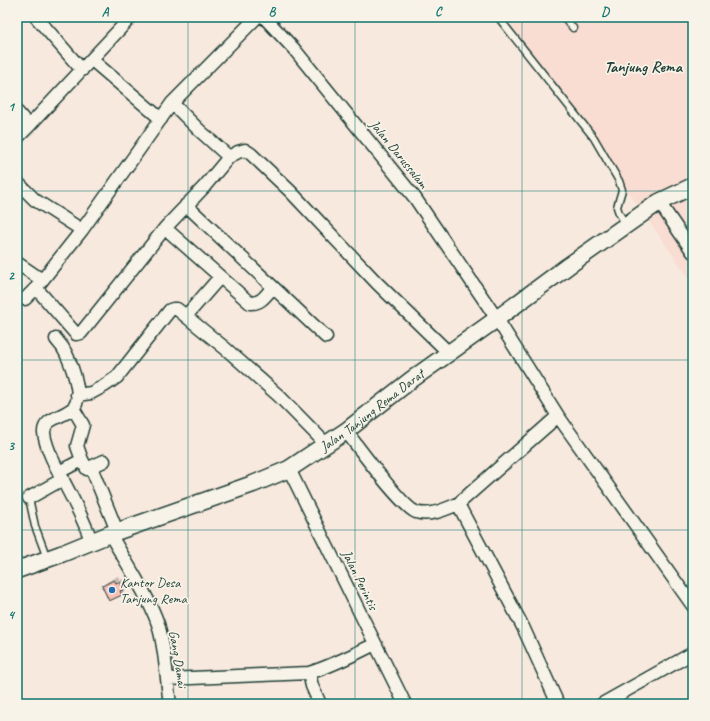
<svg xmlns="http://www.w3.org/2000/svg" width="710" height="721" font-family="Caveat,sans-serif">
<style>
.built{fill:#f9dcd2}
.shadow{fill:#0003}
.building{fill:#fbbfb6;stroke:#1f3d34}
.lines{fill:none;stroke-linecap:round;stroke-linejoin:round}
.lane-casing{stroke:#1f3d34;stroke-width:9}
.street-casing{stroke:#1f3d34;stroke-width:15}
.secondary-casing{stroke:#1f3d34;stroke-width:19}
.lane{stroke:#f7f3e8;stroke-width:6}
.street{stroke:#f7f3e8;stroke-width:12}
.secondary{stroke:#f7f3e8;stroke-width:16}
.grid{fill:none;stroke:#0f766e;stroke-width:1;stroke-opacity:0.55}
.poi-dot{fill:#1f6fb2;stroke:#f7f3e8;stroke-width:1.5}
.labels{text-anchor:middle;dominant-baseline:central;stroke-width:3.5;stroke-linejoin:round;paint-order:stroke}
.street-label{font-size:14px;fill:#1f3d34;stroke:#f7f3e8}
.poi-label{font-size:14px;fill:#1f3d34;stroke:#f7f3e8;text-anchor:start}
.quarter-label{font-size:16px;font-weight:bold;fill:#1f3d34;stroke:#f7f3e8}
.neatline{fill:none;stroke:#0f766e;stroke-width:1.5}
.grid-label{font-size:13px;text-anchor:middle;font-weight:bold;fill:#0f766e}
</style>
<rect width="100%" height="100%" fill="#f8e9de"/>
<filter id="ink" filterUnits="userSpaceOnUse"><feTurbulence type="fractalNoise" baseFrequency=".025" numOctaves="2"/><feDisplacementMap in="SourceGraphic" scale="8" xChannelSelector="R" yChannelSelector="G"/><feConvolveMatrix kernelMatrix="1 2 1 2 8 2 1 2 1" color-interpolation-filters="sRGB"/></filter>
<g filter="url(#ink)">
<path class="built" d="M506 17H693V284Z"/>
<path class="shadow" d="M118 576 120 580 123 579 126 585 124 587 125 590 121 594 103 586 107 582Z"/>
<path class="building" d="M114 580 116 583 119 582 123 590 120 591 122 595 109 601 102 586Z"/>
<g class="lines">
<g class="lane-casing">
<path id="lane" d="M498 17 594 138 619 181 622 190 617 207 619 213 626 225
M564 17 573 28
M29 498 35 526 47 558"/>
</g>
<g class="street-casing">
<path id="street" d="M36 17 82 70
M264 17 294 49 415 198 497 319 558 416 693 606
M92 60 161 119
M172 103 199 130 229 157 238 152 245 150 251 154 290 191 377 283 449 353
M17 112 29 126 131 17
M17 138 29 126
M17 182 35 200 82 230
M659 202 693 252
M186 205 326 337
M165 228 250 303C261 304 266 295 273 287
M17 263 42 280
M36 288 76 334 81 333 165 228 204 187 229 157
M25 299 36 288 82 230 172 103 257 17
M186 316 220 277
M56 339C58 342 61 345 63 348 70 360 82 391 76 404 70 417 43 416 44 433 46 453 67 486 76 506 82 517 87 530 92 542
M77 395 91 393 104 386 117 377 170 310 173 309H177L226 349 279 396 326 444
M73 408 83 425 77 446 82 460
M346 431C358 447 402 507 416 512 429 517 446 509 458 504L523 627 558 704
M91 467 104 461
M289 469 405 704
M59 472 82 460 87 469 91 467 117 531
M29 498 63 479
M458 504 558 416
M110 534C125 561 148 595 158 624 166 651 166 677 170 704
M309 673 312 686 320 704
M168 679 309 673C332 666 353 655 375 644
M602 704 693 653"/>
</g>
<g class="secondary-casing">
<g id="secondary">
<path id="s1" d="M17 570 61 554 110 534 253 484 289 469 346 431 411 380 491 323 568 266 659 202 693 186"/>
</g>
</g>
<use href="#lane" class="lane"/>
<use href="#street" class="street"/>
<use href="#secondary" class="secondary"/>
</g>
</g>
<path class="grid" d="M188 17V704M355 17V704M522 17V704M17 191H693M17 360H693M17 530H693"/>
<circle class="poi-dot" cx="112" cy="590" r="4"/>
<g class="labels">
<g class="street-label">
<text transform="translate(399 154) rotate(51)">Jalan Darussalam</text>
<text stroke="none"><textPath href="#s1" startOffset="392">Jalan Tanjung Rema Darat</textPath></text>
<text transform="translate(360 580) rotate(64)">Jalan Perintis</text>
<text transform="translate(178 659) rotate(81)">Gang Damai</text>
</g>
<g class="poi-label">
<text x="120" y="582">Kantor Desa<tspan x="120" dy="16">Tanjung Rema</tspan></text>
</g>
<g class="quarter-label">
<text x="643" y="67">Tanjung Rema</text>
</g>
</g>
<rect width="710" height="721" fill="none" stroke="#f7f3e8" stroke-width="44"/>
<rect x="22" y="22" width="666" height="677" class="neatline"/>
<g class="grid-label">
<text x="105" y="16">A</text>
<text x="272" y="16">B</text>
<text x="438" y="16">C</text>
<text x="605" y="16">D</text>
<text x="11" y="111">1</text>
<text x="11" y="280">2</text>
<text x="11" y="450">3</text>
<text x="11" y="619">4</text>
</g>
</svg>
